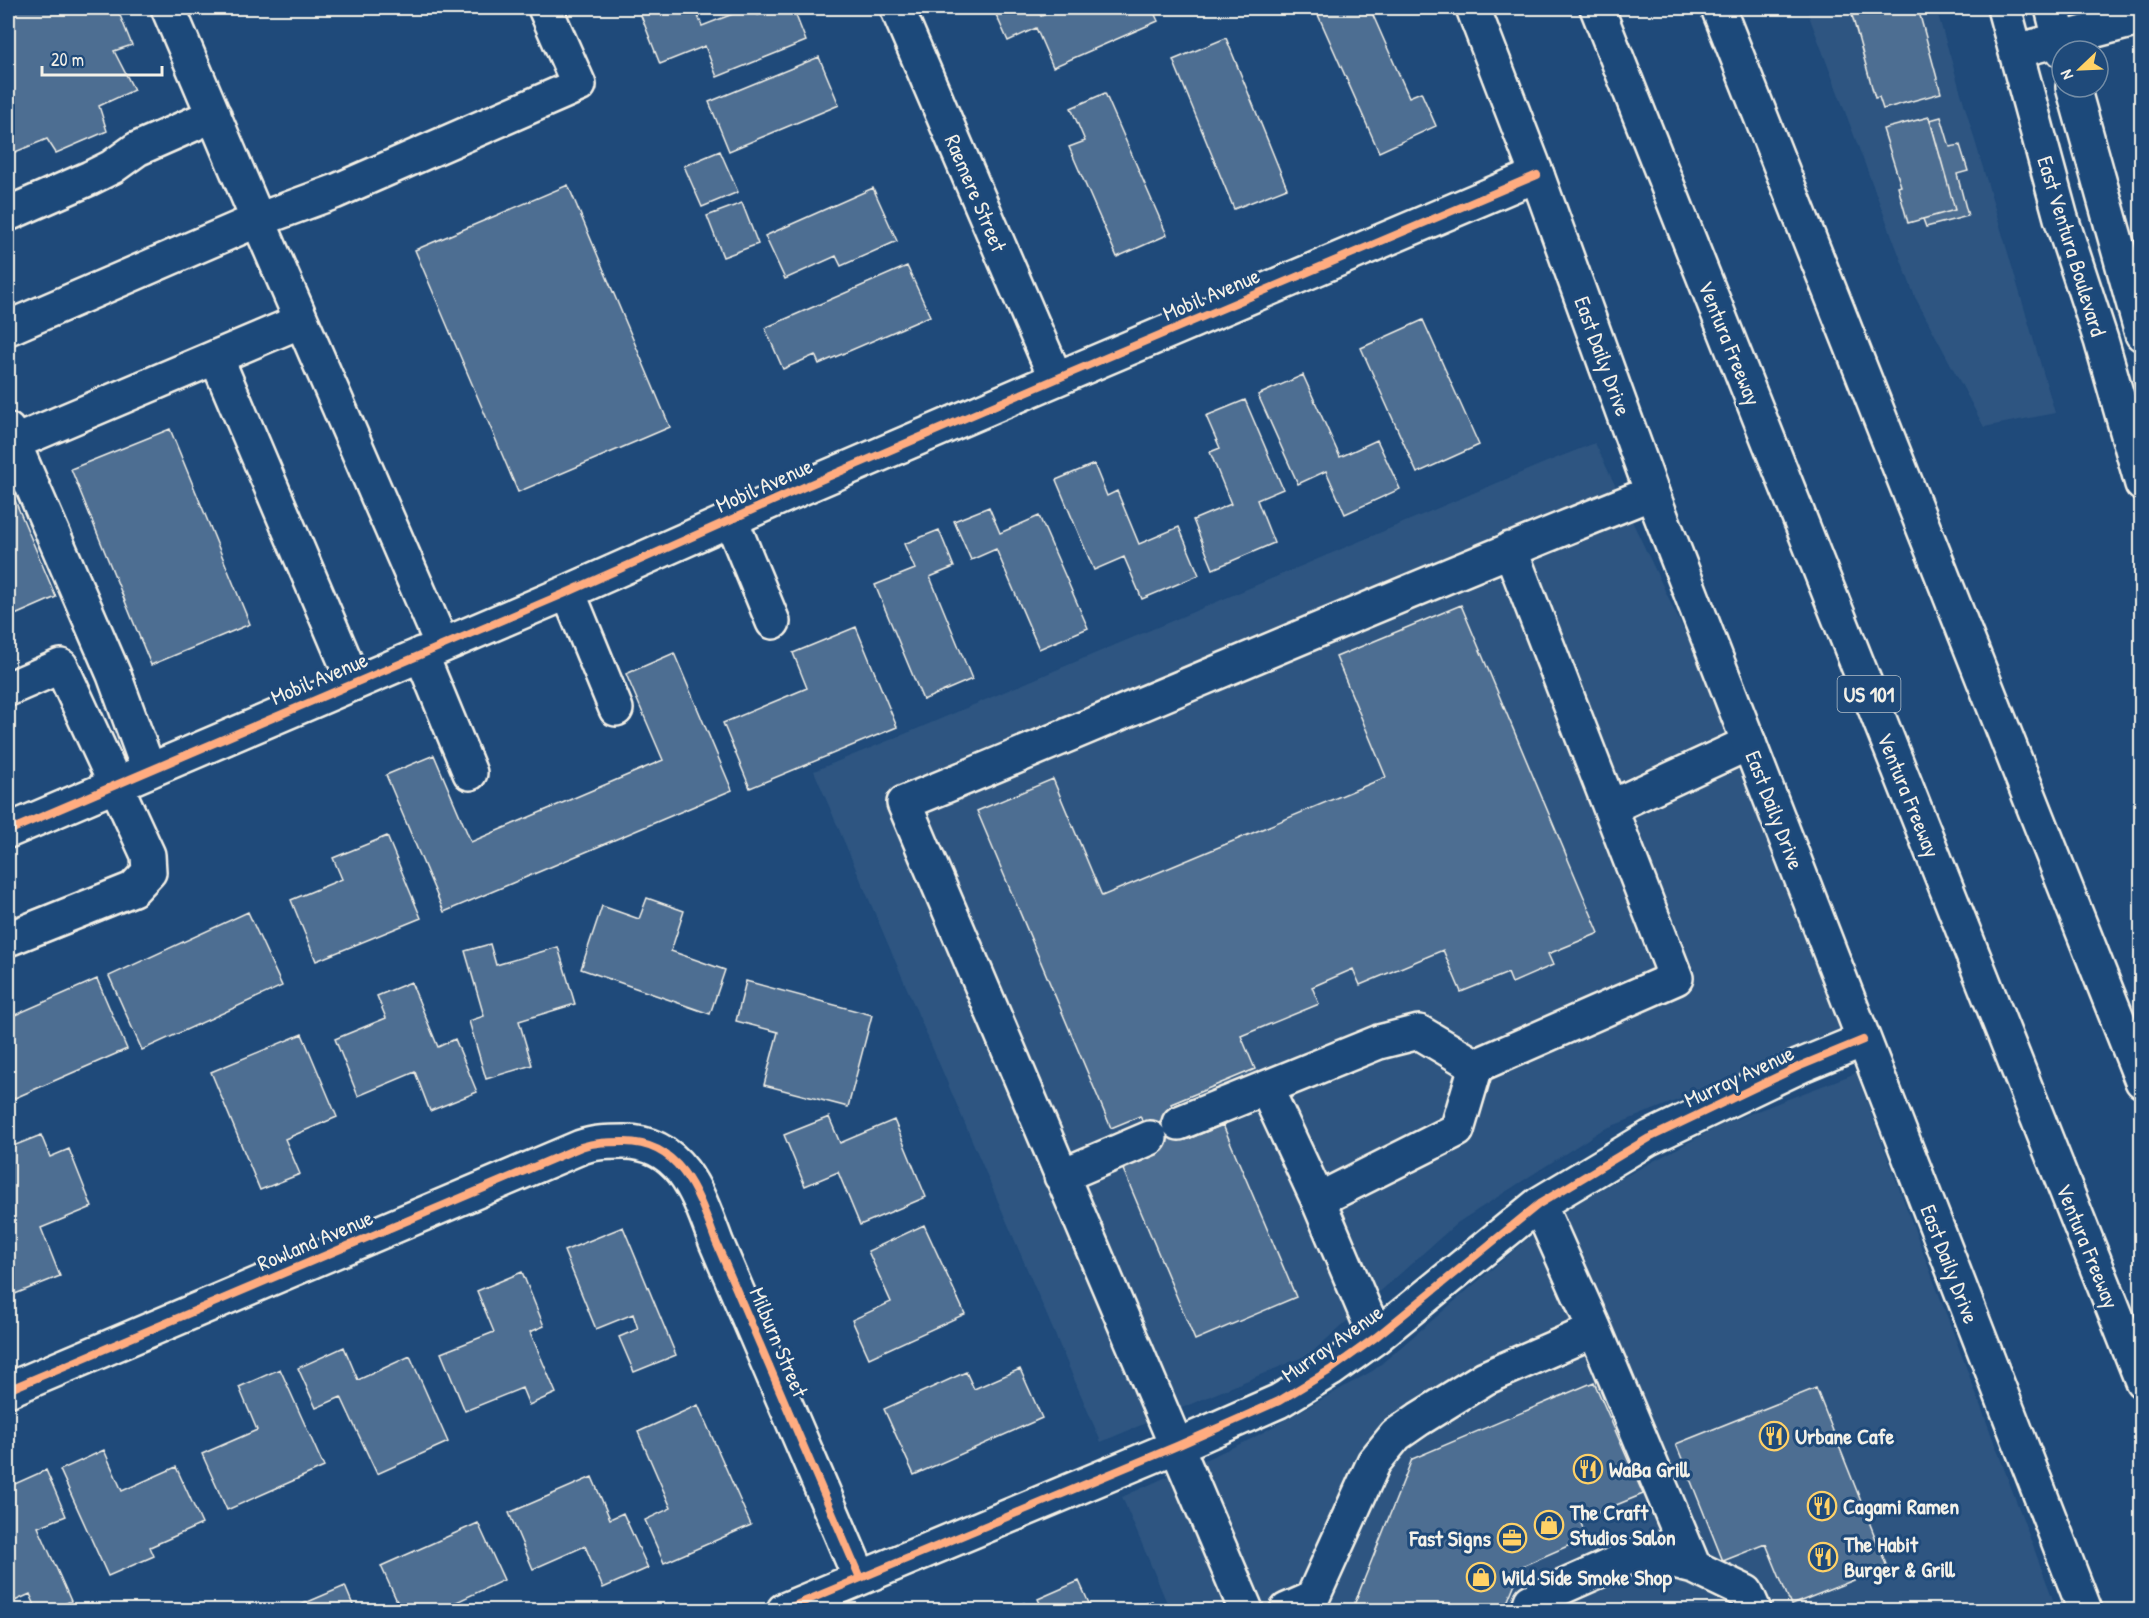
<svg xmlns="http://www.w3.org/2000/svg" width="2149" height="1618" font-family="'Patrick Hand',sans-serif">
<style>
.built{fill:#2d5581}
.building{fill:#4d6e92;stroke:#f4f1e8;stroke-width:1.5}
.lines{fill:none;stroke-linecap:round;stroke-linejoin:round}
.minor-casing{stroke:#f4f1e8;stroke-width:38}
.major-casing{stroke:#f4f1e8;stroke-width:38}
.highway-casing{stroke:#f4f1e8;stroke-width:38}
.minor{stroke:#1f4a7a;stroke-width:33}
.major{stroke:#1f4a7a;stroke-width:33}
.highway{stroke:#1f4a7a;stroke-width:33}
.cycleway-casing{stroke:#1f4a7a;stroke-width:11}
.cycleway{stroke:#ffac80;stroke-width:8}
.labels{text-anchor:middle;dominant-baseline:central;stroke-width:6;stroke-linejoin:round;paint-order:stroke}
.shield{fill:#1f4a7a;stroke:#b4bfc7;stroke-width:1.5}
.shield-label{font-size:21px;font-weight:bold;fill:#f4f1e8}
.street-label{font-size:22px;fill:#f4f1e8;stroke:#1f4a7a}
.poi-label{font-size:22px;font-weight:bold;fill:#f4f1e8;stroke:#1f4a7a;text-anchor:start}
</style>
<rect width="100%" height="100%" fill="#1f4a7a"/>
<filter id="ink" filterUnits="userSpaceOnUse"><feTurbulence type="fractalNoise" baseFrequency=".0167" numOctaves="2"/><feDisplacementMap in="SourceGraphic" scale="12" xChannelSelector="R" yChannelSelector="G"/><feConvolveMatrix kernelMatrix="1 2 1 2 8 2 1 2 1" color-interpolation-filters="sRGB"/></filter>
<g filter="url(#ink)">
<path class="built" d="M1806 8H1936L2055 413 1984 427 1915 297Z
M1595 443 1725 717 1843 1035 1602 1130 1457 1223 1310 1354 1101 1442 814 771 912 731 1549 461Z
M1856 1073 2057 1610H1170L1122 1497 1251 1439 1374 1370 1560 1211 1723 1124Z"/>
<path class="building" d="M8 8H117L132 45 114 51 134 90 99 106 107 131 56 153 47 139 8 155Z
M638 8H695L702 26 748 8H755L758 15 776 8H793L806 41 717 77 705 46 660 64Z
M993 8H1037L1041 16 1062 8H1152L1158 21 1053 67 1036 28 1008 41Z
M1315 8H1384L1372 13 1409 97 1421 92 1436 126 1379 152Z
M1850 8H1918L1941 93 1883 109 1879 97 1875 98Z
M1226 38 1287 188 1234 209 1173 60Z
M819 57 839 105 729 151 709 102Z
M1105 93 1167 235 1117 257 1069 147 1085 141 1071 108Z
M1929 117 1955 210 1908 223 1898 187 1901 186 1883 129Z
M1941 117 1950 147 1960 145 1968 171 1957 174 1968 216 1926 227 1923 219 1955 210 1930 120Z
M720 151 738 192 702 207 684 166Z
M568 185 670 427 518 492 415 250Z
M873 188 897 241 841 266 836 256 785 279 765 236Z
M742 203 758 244 723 257 707 216Z
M907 266 930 316 819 364 815 355 783 369 765 328Z
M1423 320 1479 445 1417 473 1361 348Z
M1303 375 1340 457 1377 440 1400 489 1345 514 1326 471 1298 484 1258 395Z
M1245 400 1283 489 1257 500 1274 543 1213 569 1193 520 1231 504 1210 452 1220 448 1206 416Z
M170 429 250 624 151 665 71 469Z
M1094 464 1107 496 1117 491 1139 544 1179 527 1199 575 1142 599 1124 557 1094 570 1056 480Z
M8 484 56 597 8 618Z
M989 507 1000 533 1039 516 1088 628 1039 649 996 549 971 560 954 521Z
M939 530 954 567 930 577 972 679 923 700 875 585 915 569 904 544Z
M1461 605 1599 933 1548 954 1553 965 1512 983 1508 973 1461 992 1443 950 1360 985 1353 969 1312 987 1319 1004 1241 1036 1255 1069 1171 1104 1186 1140 1223 1125 1296 1297 1195 1340 1122 1167 1156 1153 1140 1116 1111 1128 977 811 1053 779 1102 896 1386 777 1336 657Z
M856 627 897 727 750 788 723 723 807 688 793 653Z
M674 653 732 790 444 912 386 775 434 755 471 842 663 760 626 674Z
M387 836 421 918 316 961 291 900 342 879 333 858Z
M647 898 684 911 671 951 725 970 710 1014 581 969 602 906 639 919Z
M248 912 282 986 142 1050 109 976Z
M490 944 496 965 558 947 575 1004 519 1021 532 1065 486 1079 469 1021 484 1016 465 951Z
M97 979 127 1049 8 1101V1018Z
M746 981 872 1015 848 1107 764 1085 778 1032 736 1021Z
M411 982 438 1047 455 1039 477 1092 430 1111 415 1072 358 1096 335 1039 386 1018 377 996Z
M302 1034 337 1117 285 1139 300 1174 260 1190 211 1072Z
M829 1117 840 1143 894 1120 926 1197 860 1225 838 1172 805 1186 784 1135Z
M41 1135 50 1157 69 1149 92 1207 41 1228 60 1276 15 1294 8 1275V1148Z
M924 1225 965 1314 869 1358 852 1320 891 1302 868 1251Z
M623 1227 676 1355 634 1372 619 1337 638 1329 633 1314 596 1329 564 1251Z
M522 1272 544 1326 530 1332 556 1393 529 1405 522 1388 465 1411 441 1353 494 1332 477 1291Z
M344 1347 358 1380 410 1356 448 1442 377 1474 341 1397 316 1408 298 1368Z
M280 1369 324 1467 227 1510 202 1454 257 1430 239 1387Z
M1020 1369 1042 1418 914 1475 884 1409 966 1372 974 1389Z
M1594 1382 1643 1494 1580 1520 1586 1538 1522 1566 1504 1610H1352L1412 1459Z
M1816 1388 1887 1567 1791 1605 1766 1544 1723 1561 1676 1444Z
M698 1405 751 1525 664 1563 645 1520 671 1508 638 1432Z
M104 1450 122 1491 176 1467 202 1524 150 1547 154 1556 108 1576 60 1470Z
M46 1470 66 1516 38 1527 71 1601 50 1610H37L30 1594 8 1604V1527L11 1525 8 1516V1487Z
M592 1477 610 1519 623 1513 648 1568 603 1588 585 1546 533 1569 509 1513Z
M478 1523 504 1580 452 1604 455 1610H401L381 1566Z
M1079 1581 1092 1610H1043L1038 1599Z
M345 1586 355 1610H289Z
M1152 1601 1156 1610H1129Z
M1024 1603 1027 1610H1007Z"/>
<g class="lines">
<g class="minor-casing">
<path id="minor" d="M168 8 258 220 442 645
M897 8 1056 379
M2016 51 2142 18
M8 214 90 178 112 167 137 149 214 115
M8 328 258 220 334 192 579 85 545 8
M216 357 354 682
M8 430 114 675 149 771
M13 443 301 321
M731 520 773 622
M568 592 616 709
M421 654 470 773
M8 689 61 666 148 855 149 872 133 889 8 939
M1611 807 1749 743
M8 831 568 592 804 487 1056 379 1537 175
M1266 1088 1318 1200
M1179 1123 1379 1042 1419 1032 1476 1066
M1061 1176 1150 1138
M1539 1204 1595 1330 1694 1567
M1376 1337 1318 1200 1457 1130 1476 1066 1676 978 1510 549
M8 1390 581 1147C595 1142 608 1142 623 1142 682 1141 699 1196 716 1242L860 1578
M784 1610 1177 1446 1279 1401 1330 1370 1376 1337 1539 1204 1649 1138 1800 1066 1863 1040
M1246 1610 904 803C1154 701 1401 592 1652 493
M1287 1610 1312 1599 1374 1462 1396 1435 1419 1419 1485 1378 1595 1330
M1528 1610 1531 1601 1639 1553 1694 1567 1746 1592 1754 1610"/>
</g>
<g class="major-casing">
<path id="major" d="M1473 8 1537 175 1652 493 2085 1610
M2004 8 2061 218 2101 340 2142 484
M2052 8 2063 51
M2073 87 2142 334"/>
</g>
<g class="highway-casing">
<path id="highway" d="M1597 8 2142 1381
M1718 8 2142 1081"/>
</g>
<use href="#minor" class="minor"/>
<use href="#major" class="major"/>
<use href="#highway" class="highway"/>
<g class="cycleway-casing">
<path id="cycleway" d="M8 831 568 592 804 487 1056 379 1537 175
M8 1390 581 1147C595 1142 608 1142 623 1142 682 1141 699 1196 716 1242L860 1578
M784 1610 1177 1446 1279 1401 1330 1370 1376 1337 1539 1204 1649 1138 1800 1066 1863 1040"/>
</g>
<use href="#cycleway" class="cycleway"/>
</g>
</g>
<defs>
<g id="restaurant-ring" transform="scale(1.5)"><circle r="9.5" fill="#1f4a7a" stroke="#ffd166" stroke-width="1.5"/><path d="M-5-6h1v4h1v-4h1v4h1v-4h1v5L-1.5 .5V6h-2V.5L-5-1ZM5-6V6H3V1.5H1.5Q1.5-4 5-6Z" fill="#ffd166"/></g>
<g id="shop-ring" transform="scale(1.5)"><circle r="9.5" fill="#1f4a7a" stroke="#ffd166" stroke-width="1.5"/><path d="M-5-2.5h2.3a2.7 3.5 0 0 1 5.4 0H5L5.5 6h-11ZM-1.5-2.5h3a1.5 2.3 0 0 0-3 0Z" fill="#ffd166"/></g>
<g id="office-ring" transform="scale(1.5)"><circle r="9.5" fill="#1f4a7a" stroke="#ffd166" stroke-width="1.5"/><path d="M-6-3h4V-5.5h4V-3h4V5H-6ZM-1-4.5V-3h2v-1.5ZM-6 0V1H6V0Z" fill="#ffd166"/></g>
</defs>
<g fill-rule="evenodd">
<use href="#restaurant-ring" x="1774" y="1436"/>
<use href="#restaurant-ring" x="1588" y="1469"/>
<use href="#restaurant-ring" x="1822" y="1506"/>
<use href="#shop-ring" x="1549" y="1525"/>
<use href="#office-ring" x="1512" y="1538"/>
<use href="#restaurant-ring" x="1823" y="1557"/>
<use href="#shop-ring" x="1481" y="1577"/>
</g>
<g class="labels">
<rect class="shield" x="1837.5" y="676" width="63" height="36" rx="4.5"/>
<g class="shield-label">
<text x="1869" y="694">US 101</text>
</g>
<g class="street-label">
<text transform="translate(976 193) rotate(67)">Raemere Street</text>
<text transform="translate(2072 246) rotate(73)">East Ventura Boulevard</text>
<text transform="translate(1211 294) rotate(-23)">Mobil Avenue</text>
<text transform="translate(1730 343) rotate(68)">Ventura Freeway</text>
<text transform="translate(1603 356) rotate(70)">East Daily Drive</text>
<text transform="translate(764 485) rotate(-24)">Mobil Avenue</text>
<text transform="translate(319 678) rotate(-23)">Mobil Avenue</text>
<text transform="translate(1909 795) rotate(68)">Ventura Freeway</text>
<text transform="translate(1775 810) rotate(69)">East Daily Drive</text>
<text transform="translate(1739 1076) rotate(-25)">Murray Avenue</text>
<text transform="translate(315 1240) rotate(-23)">Rowland Avenue</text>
<text transform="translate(2088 1246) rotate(68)">Ventura Freeway</text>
<text transform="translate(1950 1264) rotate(69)">East Daily Drive</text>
<text transform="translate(779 1342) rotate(67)">Milburn Street</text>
<text transform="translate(1332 1343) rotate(-35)">Murray Avenue</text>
</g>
<g class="poi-label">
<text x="1795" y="1436">Urbane Cafe</text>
<text x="1609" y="1469">WaBa Grill</text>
<text x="1843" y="1506">Cagami Ramen</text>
<text x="1570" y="1512">The Craft<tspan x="1570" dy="25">Studios Salon</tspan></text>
<text x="1491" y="1538" text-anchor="end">Fast Signs</text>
<text x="1844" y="1544">The Habit<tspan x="1844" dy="25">Burger &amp; Grill</tspan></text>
<text x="1502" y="1577">Wild Side Smoke Shop</text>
</g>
</g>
<rect width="2149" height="1618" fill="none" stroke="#1f4a7a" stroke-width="30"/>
<rect x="15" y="15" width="2119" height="1588" fill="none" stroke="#f4f1e8" stroke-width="2" filter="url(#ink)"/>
<g transform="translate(2080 69) rotate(247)"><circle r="28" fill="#1f4a7a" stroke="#748da6" stroke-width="1.5"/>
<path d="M0-4.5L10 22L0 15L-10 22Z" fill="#ffd166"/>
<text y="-9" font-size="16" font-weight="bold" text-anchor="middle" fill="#f4f1e8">N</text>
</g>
<path d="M42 66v9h120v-9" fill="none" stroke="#f4f1e8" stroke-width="3"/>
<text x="51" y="66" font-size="18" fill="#f4f1e8" stroke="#1f4a7a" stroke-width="4.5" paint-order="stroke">20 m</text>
</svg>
